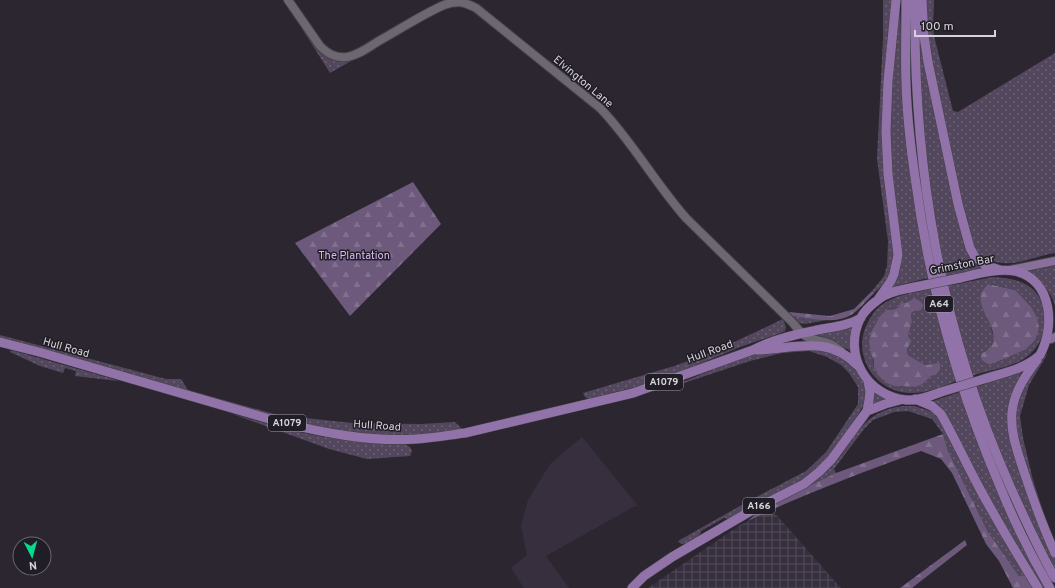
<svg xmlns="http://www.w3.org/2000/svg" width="1055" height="588" font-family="Overpass,sans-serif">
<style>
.built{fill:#372f3e}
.industrial{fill:url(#industrial-grid)}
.grass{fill:url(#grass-dots);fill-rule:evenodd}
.forest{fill:url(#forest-firs)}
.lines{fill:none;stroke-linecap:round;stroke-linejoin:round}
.secondary-casing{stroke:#46424a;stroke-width:10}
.primary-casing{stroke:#46424a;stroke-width:10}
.trunk-casing{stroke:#46424a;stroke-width:10}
.secondary{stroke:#6d6772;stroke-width:8}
.primary{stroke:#88709b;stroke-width:8}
.trunk{stroke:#9173a9;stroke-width:9}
.trunk-bridge-casing{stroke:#46424a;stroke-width:10;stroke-linecap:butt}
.trunk-bridge{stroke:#9173a9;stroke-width:9}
.labels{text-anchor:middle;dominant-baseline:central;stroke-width:3;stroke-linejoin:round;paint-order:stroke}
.shield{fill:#211d26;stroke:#a09ca4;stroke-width:1}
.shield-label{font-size:10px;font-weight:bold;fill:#d6d3da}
.street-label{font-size:11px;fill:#d6d3da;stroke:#211d26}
.park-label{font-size:11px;fill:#d9b9f5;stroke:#211d26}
</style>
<defs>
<pattern id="industrial-grid" width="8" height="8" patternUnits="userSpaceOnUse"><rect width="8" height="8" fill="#372f3e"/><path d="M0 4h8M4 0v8" fill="none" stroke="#534c59"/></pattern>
<pattern id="grass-dots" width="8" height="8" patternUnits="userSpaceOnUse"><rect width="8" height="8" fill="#53475d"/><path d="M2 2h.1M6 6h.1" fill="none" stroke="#6b6174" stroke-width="1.8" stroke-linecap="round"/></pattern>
<pattern id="forest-firs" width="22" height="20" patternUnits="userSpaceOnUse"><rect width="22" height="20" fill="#6c597c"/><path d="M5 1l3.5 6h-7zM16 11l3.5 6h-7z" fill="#80708e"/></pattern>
</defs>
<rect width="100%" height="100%" fill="#2b2630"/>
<path class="built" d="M582 437 639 507 635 506 546 556 569 588H524L511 568 527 555 521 525 528 500 550 464Z"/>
<path class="industrial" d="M772 510 841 588H648L740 525Z"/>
<path class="grass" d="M883 0H893L885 67 894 257 891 270 886 282 874 293 872 291 884 276 887 266 888 241 877 159 883 38Z
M926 0H934L933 27 934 36 953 111 958 112 1055 53V253C1029 257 1013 270 986 259L985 260 977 253 973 245 967 218 961 208 928 42Z
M289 8 296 15 326 55 360 56 330 73Z
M897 9H900C903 79 905 150 917 219 920 239 925 258 928 278L892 287 899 270 889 137Z
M920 11 961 231C965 248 966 261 984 269L959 275H945L937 236 923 137 919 61Z
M1055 265V306C1051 290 1040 282 1027 273V270Z
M993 277C1006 278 1019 279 1030 287 1052 304 1049 338 1029 355 1014 368 991 369 972 376L947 286ZM989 284 1015 290 1025 350 992 364H989L981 354 990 348 994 338 990 324 984 311Z
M930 289 956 381C938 389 917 397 897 391 868 382 853 349 868 322 871 317 874 311 879 307 893 295 912 293 930 289ZM914 298V311L911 314 912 322 908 336 912 341 907 349 908 355 925 365 933 364 940 370 936 375 931 376 923 384 916 387 895 386 874 367 871 332 879 317 886 310H893L899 307 900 303H906Z
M791 316 827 320 805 324 799 323Z
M783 319 786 327 785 331 781 333 740 347 697 365 655 382 588 399 585 397 583 393 674 366 713 352Z
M854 327 851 351 833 342 811 335 843 330Z
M0 335 166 379H181L188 390 278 415 352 423 421 424 455 422 463 430C430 434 397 437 364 435 349 434 335 431 321 429L0 341Z
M823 348C831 352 850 360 855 366 861 374 867 384 866 394 866 411 827 463 812 474 787 492 757 505 729 519L724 518 701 531V533C695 540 691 544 681 544L678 541 747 502 806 471 826 452 858 404V387L849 373 841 365 827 357 809 351 782 353 750 361 663 390 741 358 768 351Z
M11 350 113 379 118 381 75 376 76 371 65 368 63 373 40 366 10 352Z
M1048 353 1029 385 1020 416 1023 438 1033 480 1047 524C1035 493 1007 434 1017 401 1019 395 1026 379 1030 374 1036 367 1042 360 1048 353Z
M1022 371 1016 384 1008 420 1055 560V570L1042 546 1006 469 976 387Z
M873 390 887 399 872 405Z
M960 392 971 426 992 480 1046 588H1042L1002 524 939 406 933 401Z
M903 406H915L936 413 1025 575 1019 576 988 532 948 451 943 434 932 419 908 411 894 412 873 420 864 429 834 469 836 473 802 489C813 481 826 474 834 464 858 436 861 412 903 406Z
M230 413C261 422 293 432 325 437 351 441 377 443 404 444L410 447 412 451 410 456 367 459 329 449Z"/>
<path class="forest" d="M413 182 441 224 350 316 295 243Z
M988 284 1015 290 1031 307 1037 318 1039 328 1035 340 1025 350 992 364H988L982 360 981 354C983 352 987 351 989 348 1004 333 977 312 981 294 982 290 986 287 988 284Z
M872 291 874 293C868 299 858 311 851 315 833 325 810 318 791 316L789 312 830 316 854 309Z
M914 298 920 301 923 305 921 310 914 311 911 314 912 322 908 336 912 341 907 349 908 355 925 365 940 363V370L936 375 931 376 923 384 916 387 895 386 887 383 879 376 874 367V360L871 354 869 342 871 332 879 317 886 310H893L899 307 900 303H906Z
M943 434 948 451 988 532 1019 576 1025 575 1034 588H1013L999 561 986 544 952 473 941 459 921 451C863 472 804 494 748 521L762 508 836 473Z
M965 540 967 545 912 588H900Z"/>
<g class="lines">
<g class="secondary-casing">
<path id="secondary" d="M288 0 320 46C328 54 335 58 347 57 358 55 368 48 377 42 399 30 421 15 444 5 457 0 464 2 476 8L600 108C632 141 655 183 686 218L791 321C796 326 800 333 807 337 820 343 828 339 841 351"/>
</g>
<g class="primary-casing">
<path id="primary" d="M1010 270 1055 261
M1051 339 1055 337"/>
</g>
<g class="trunk-casing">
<path id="trunk" d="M906 0C906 28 905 55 906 83 907 117 911 151 916 184 930 289 959 391 1001 489 1015 523 1031 556 1050 588
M915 0C913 170 941 330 1010 486 1024 517 1038 549 1055 578
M922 0 924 36 928 62 958 204 970 248 975 257 985 265 1000 270
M960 278C977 274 997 268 1015 271 1053 280 1055 327 1040 355 1025 369 1003 373 984 379
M910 288C900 290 888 292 879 299 872 304 864 311 860 319 843 354 866 396 906 400 918 401 930 396 941 392
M879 298 891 281 894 274 898 255 888 174 886 132 888 81 896 0
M0 342 39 352 280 422C324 433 370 442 416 439 433 438 449 435 465 433L633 393 753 350C772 340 792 335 813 331 829 327 846 327 861 318
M757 350C795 349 828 334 858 366
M1037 360C1025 376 1014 392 1012 412 1010 433 1018 453 1024 472 1033 499 1043 527 1055 553
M915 399 932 406 941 414C955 439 967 465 981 491 999 524 1018 556 1038 588
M867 411 885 404 900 400
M632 588 644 576 672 557 749 512 804 484 819 472 831 460 867 411 869 400 870 392 868 381"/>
</g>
<use href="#secondary" class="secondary"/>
<use href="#primary" class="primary"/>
<use href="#trunk" class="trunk"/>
<g class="trunk-bridge-casing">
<path id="trunk-bridge" d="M910 288 960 278
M941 392 984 379"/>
</g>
<use href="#trunk-bridge" class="trunk-bridge"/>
</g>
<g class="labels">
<g class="shield">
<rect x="925" y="296" width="28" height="16" rx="3"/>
<rect x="645" y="374" width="38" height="16" rx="3"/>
<rect x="268" y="415" width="38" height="16" rx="3"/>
<rect x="743" y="498" width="32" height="16" rx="3"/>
</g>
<g class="shield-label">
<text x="939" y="304">A64</text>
<text x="664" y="382">A1079</text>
<text x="287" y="423">A1079</text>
<text x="759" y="506">A166</text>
</g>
<g class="street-label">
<text transform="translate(583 82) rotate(40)">Elvington Lane</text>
<text transform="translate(962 265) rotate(-11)">Grimston Bar</text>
<text transform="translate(66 348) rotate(16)">Hull Road</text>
<text transform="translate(710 352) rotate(-20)">Hull Road</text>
<text transform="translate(377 426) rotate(4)">Hull Road</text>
</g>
<g class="park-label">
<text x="354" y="256">The Plantation</text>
</g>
</g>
<g transform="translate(32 556) rotate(174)"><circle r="19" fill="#211d26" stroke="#69666e"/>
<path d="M0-3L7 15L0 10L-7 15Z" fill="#05d98b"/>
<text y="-6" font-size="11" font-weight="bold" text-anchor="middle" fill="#d6d3da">N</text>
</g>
<path d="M915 30v6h80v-6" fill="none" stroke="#d6d3da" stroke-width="2"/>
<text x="921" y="30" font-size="12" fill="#d6d3da" stroke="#211d26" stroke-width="3" paint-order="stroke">100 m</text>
</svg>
